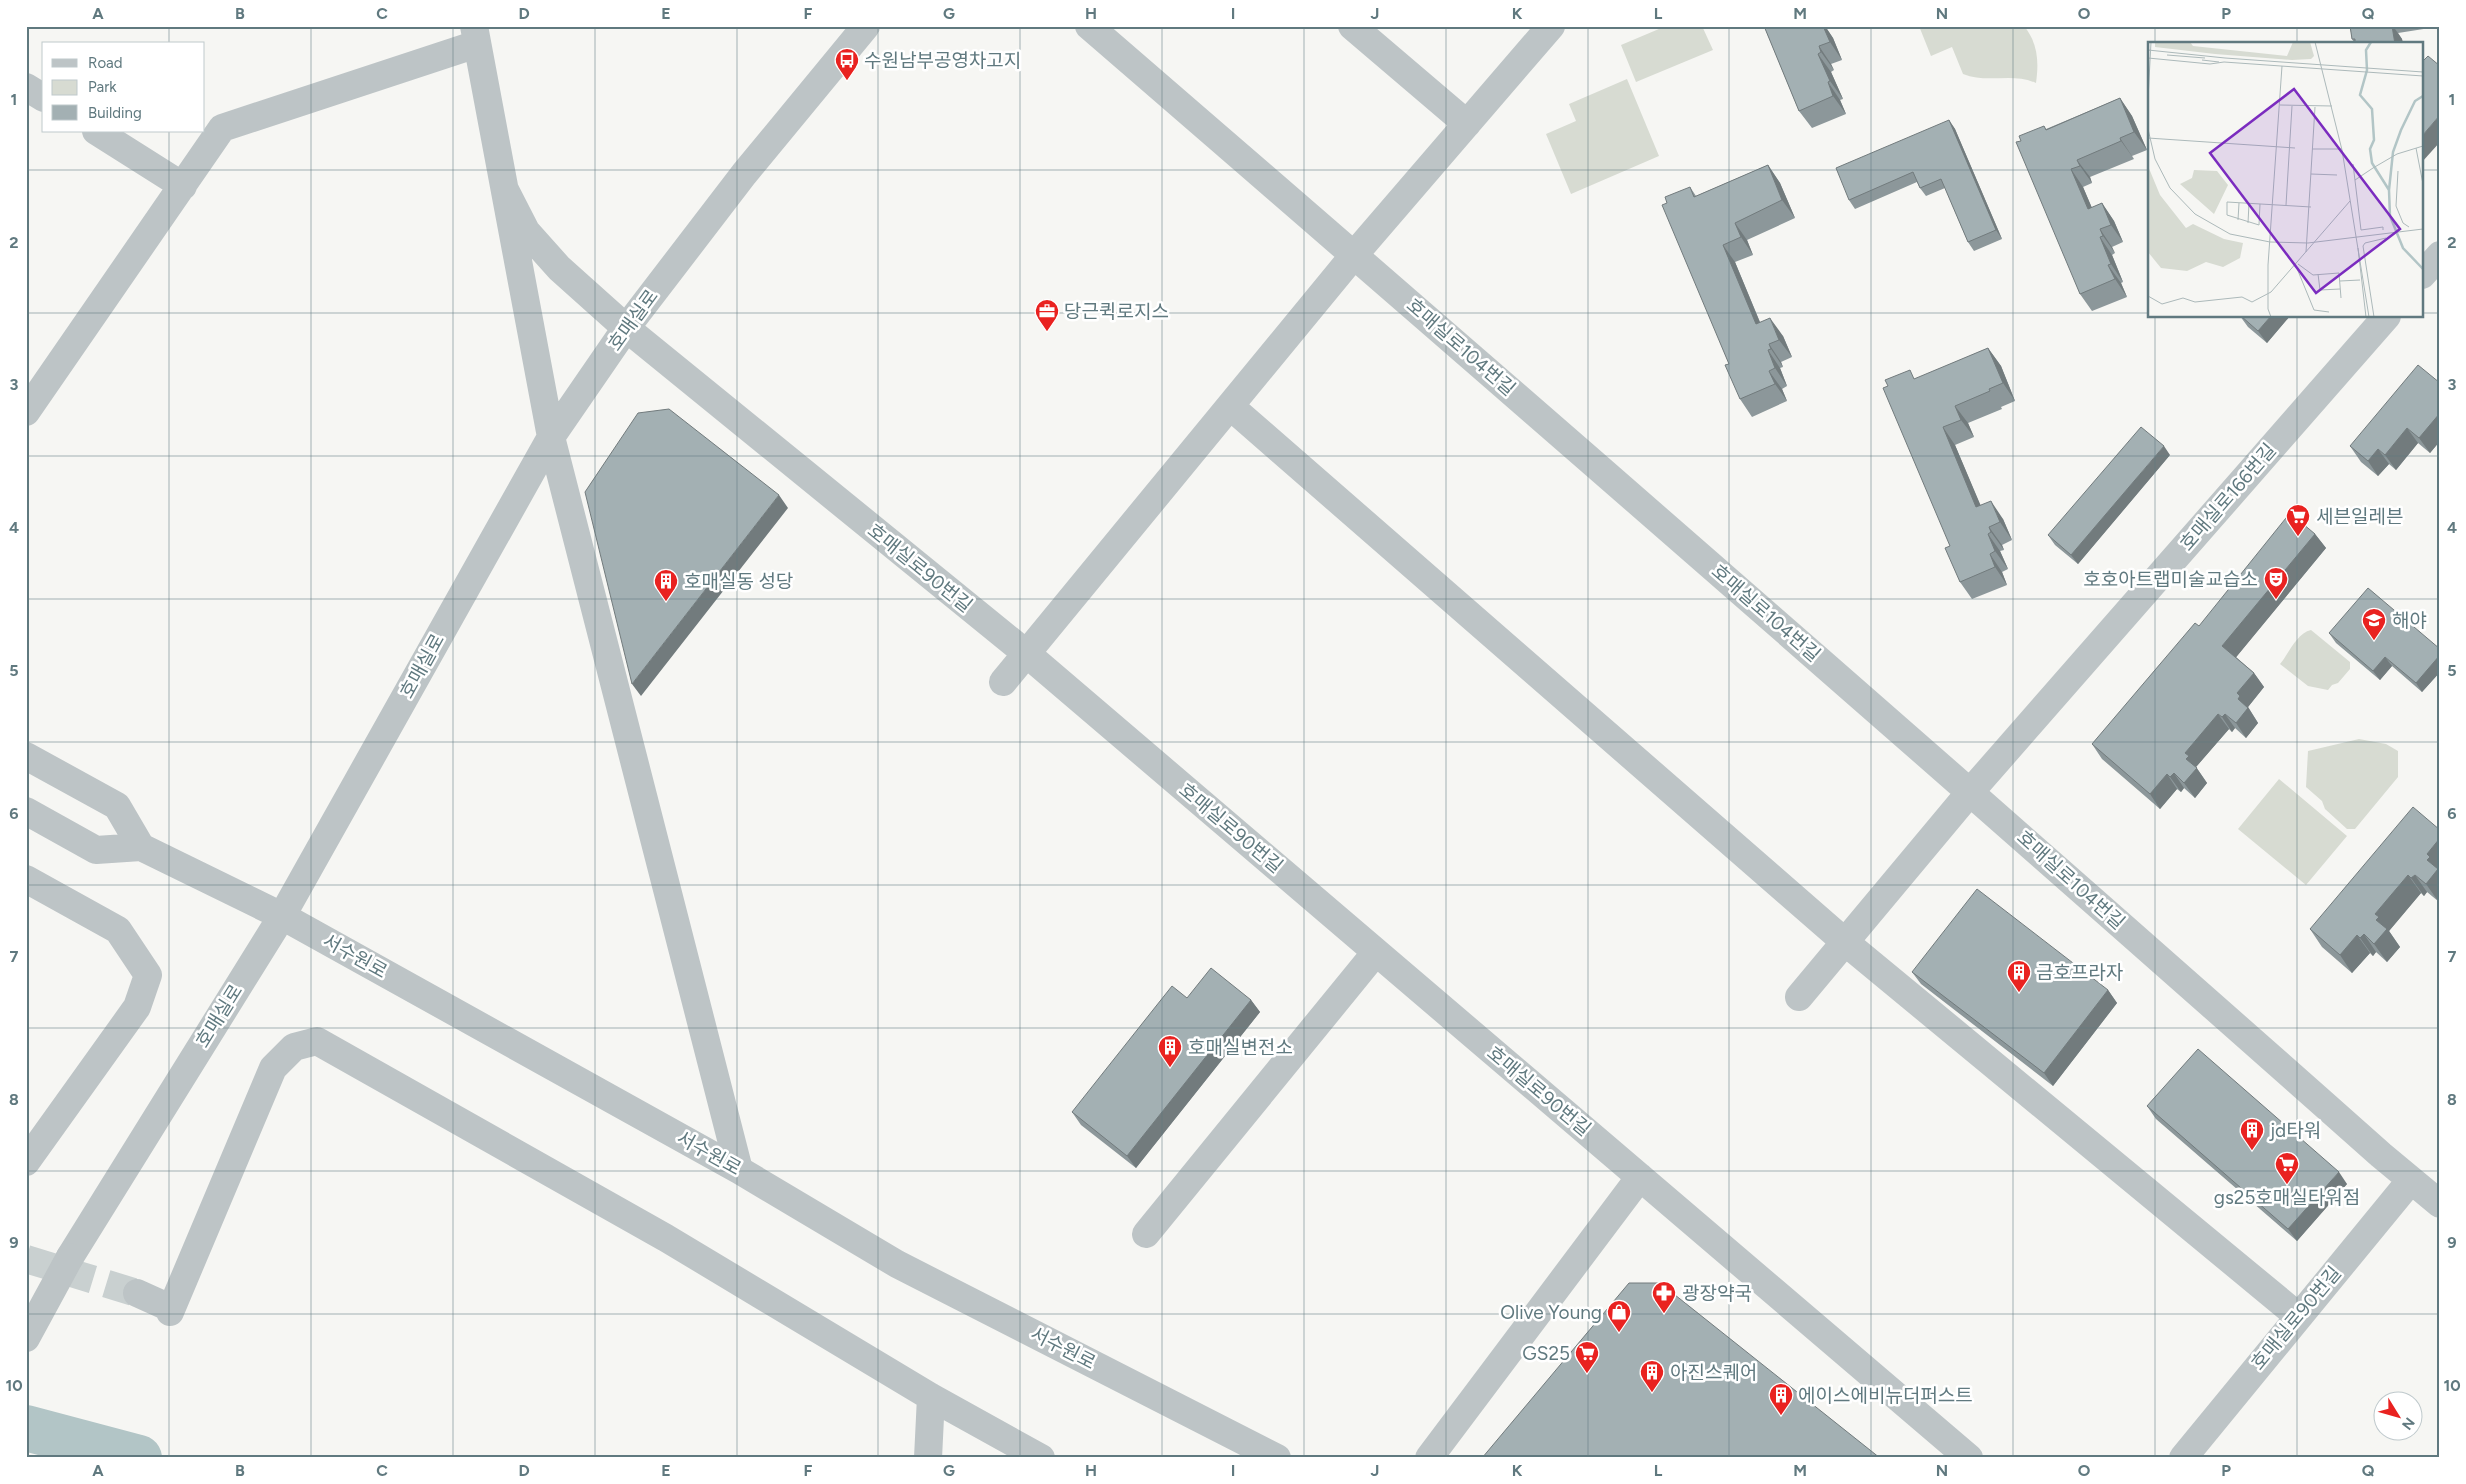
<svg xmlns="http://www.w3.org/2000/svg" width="2466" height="1484" font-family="Figtree,'Noto Sans KR',sans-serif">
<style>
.green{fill:#d7dbd2}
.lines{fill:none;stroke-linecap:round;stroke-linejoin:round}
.river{stroke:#b2c5c6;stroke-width:46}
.minor-tunnel{stroke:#c9d0d0;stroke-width:28;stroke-dasharray:28 14;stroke-linecap:butt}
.minor{stroke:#bdc4c6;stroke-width:28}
.minor-bridge{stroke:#bdc4c6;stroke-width:28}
.wall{fill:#8c979a}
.shaded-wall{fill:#727b7d}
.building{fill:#a3b0b3;stroke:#727b7d}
.grid{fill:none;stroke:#60797f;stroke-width:1;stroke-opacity:0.55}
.labels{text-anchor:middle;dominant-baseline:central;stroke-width:5;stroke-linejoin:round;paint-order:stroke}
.poi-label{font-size:19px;fill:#60797f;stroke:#fff;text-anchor:start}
.street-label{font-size:19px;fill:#60797f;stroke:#fff}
.inset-river{fill:none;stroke:#b2c5c6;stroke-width:2.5}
.inset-road{fill:none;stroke:#acb9ba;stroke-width:1}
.view{fill:#7b2cbf;fill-opacity:0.15;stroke:#7b2cbf;stroke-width:2.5}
.inset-edge{fill:none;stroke:#60797f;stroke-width:2.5}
.neatline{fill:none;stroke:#60797f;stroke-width:2}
.grid-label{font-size:16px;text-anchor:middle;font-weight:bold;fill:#60797f}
</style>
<rect width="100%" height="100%" fill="#f6f6f3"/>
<path class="green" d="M1666 26H1702L1713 50 1636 82 1621 45Z
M1919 26H2024C2038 43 2039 62 2036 83 2012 72 1988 84 1963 74L1952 47 1931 56Z
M1627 79 1659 156 1571 194 1546 134 1576 121 1569 104Z
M2311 630 2350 662V669L2338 683 2332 685 2328 690 2308 686 2280 664C2289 653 2297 633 2311 630Z
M2359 739 2386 744 2398 751V777L2355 829H2347L2325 809 2322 801 2306 787 2308 751Z
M2279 779 2347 836 2306 885 2238 829Z"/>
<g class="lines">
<path class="river" d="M26 1428 139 1458"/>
<path class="minor-tunnel" d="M26 1259 137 1293"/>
<path class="minor" d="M474 26 551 437 739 1170
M1089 26C1522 400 1953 775 2381 1155L2440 1204
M1352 26 1467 124
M26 87 44 98
M96 131 183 186
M505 190 526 231 559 268 626 328 1027 654 1969 1458
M2422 275 2440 255
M1230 406 1845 942 2298 1316
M26 412 222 128 477 44
M1003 682 1354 255 1551 26
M26 756 117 806 141 847
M26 811 96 850 141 847 282 916 739 1170 897 1264 1277 1458
M26 879 118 930 148 975 137 1007 26 1162
M1799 997 1971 791 2387 316
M1146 1234 1376 952
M70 1257 282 916 551 437 626 328 744 174 866 26
M137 1293 168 1307 170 1312
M170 1312 273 1068 294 1047 317 1041 666 1238 931 1397 1041 1458
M928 1458 931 1397
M1429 1458 1640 1177
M2183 1458 2411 1180"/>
<path class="minor-bridge" d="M26 1338 70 1257"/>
</g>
<path class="wall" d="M1764 26H1825L1833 38 1842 60 1831 64 1834 70 1831 72 1843 99 1840 100 1846 114 1812 128 1799 111Z
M2350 26H2430V28L2398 33 2402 39 2403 44H2355L2352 39Z
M2120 98 2132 116 2147 150 2132 156 2134 159 2090 177 2092 183 2083 187 2092 208 2102 203 2114 221 2123 242 2112 247 2115 253 2112 255 2123 282 2121 283 2127 297 2092 311 2080 294 2021 141 2044 126 2046 129Z
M1949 120 1955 129 2002 239 1974 251 1968 242 1945 188 1926 196 1920 188 1917 182 1855 209 1849 200Z
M1768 165 1780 183 1795 218 1747 240 1753 255 1735 262 1760 322 1783 336 1792 357 1781 362 1783 367 1780 368 1787 386 1782 389 1787 401 1752 417 1740 399 1729 364 1667 203 1690 187 1696 196Z
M2240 316H2290L2267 343 2248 327Z
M1988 348 2001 366 2015 401 2001 407 2002 409 1968 423 1974 437 1955 445 1980 505 2003 519 2012 540 2002 545 2004 550 2000 551 2008 569 2002 572 2007 585 1972 599 1960 582 1950 546 1916 379Z
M2440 383V441L2430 453 2418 443 2396 470 2389 464 2378 476 2361 462 2350 446Z
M2170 455 2078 564 2055 545 2048 535Z
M2315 534 2326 548 2236 657 2254 673 2264 687 2248 707 2258 723 2246 738 2235 728 2232 732 2229 729 2196 767 2207 783 2195 798 2184 788 2181 792 2177 789 2160 809 2102 759 2092 744 2199 626Z
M2329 633 2440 649V672L2422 692 2392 666 2380 680 2336 643Z
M2440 830V899L2438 901 2427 892 2424 896 2421 893 2389 931 2400 947 2387 962 2376 952 2373 956 2370 953 2352 973 2322 947 2310 929Z
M1912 972 2108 990 2117 1003 2053 1086 1921 984Z
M1187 998 1251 1000 1260 1012 1136 1168 1081 1125 1072 1112Z
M2147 1106 2347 1184 2297 1241 2156 1119Z"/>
<path class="shaded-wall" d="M1823 26H1825L1833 38 1842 60 1830 42Z
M2392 26H2393L2402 39 2403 44H2395Z
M1819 46 1831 64 1834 70 1821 52Z
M1818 54 1831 72 1843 99 1830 81Z
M1828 82 1840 100 1846 114 1833 96Z
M2120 98 2132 116 2147 150 2134 132Z
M2440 115V142L2422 162V136Z
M1949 120 1955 129 2002 239 1996 230Z
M2120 138 2134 159 2121 141Z
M2077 160 2090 177 2092 183 2080 166Z
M1768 165 1780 183 1795 218 1782 200Z
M2071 169 2083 187 2100 227 2088 209Z
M2102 203 2114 221 2123 242 2111 225Z
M1735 223 1747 240 1753 255 1741 237Z
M2100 229 2112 247 2115 253 2103 236Z
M2100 237 2112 255 2123 282 2111 264Z
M1723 245 1735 262 1768 342 1756 324Z
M2108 265 2121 283 2127 297 2115 279Z
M2271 316H2290L2267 343 2258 331Z
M1770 318 1783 336 1792 357 1779 340Z
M1769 344 1781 362 1783 367 1771 349Z
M1988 348 2001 366 2015 401 2003 383Z
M1768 350 1780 368 1787 386 1775 368Z
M1769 371 1782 389 1787 401 1775 384Z
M1955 406 1968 423 1974 437 1961 420Z
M2440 413V441L2430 453 2419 438Z
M1943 427 1955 445 1989 525 1976 507Z
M2407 428 2418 443 2396 470 2385 455Z
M2164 446 2170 455 2078 564 2071 555Z
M2378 449 2389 464 2378 476 2368 461Z
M779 495 788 508 641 696 632 684Z
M1991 501 2003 519 2012 540 2000 522Z
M1989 527 2002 545 2004 550 1991 532Z
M1988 534 2000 551 2008 569 1995 551Z
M2315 534 2326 548 2233 661 2222 646Z
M1990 554 2002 572 2007 585 1995 567Z
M2440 655V672L2422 692 2416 683Z
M2385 657 2392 666 2380 680 2373 671Z
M2254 673 2264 687 2248 707 2258 723 2246 738 2236 723 2238 699 2237 693Z
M2218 714 2229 729 2196 767 2207 783 2195 798 2184 783 2185 753Z
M2225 714 2235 728 2232 732 2222 717Z
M2174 773 2184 788 2181 792 2170 777Z
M2167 774 2177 789 2160 809 2150 794Z
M2440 838V899L2438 901 2426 884 2427 860V854Z
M2408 875 2421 893 2389 931 2400 947 2387 962 2374 944 2376 920 2375 914Z
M2415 875 2427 892 2424 896 2411 878Z
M2364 934 2376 952 2373 956 2360 938Z
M2357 935 2370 953 2352 973 2340 955Z
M2108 990 2117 1003 2053 1086 2044 1073Z
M1251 1000 1260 1012 1136 1168 1127 1156Z
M2339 1172 2347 1184 2297 1241 2288 1229Z"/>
<path class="building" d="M1764 26H1823L1830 42 1819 46 1821 52 1818 54 1830 81 1828 82 1833 96 1799 111Z
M2350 26H2392L2395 44H2355V39H2352Z
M2428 56 2440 66V115L2422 136V62Z
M2120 98 2134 132 2120 138 2121 141 2077 160 2080 166 2071 169 2088 209 2102 203 2111 225 2100 229 2103 236 2100 237 2111 264 2108 265 2115 279 2080 294 2016 142 2021 141 2019 136 2044 126 2046 130Z
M1949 120 1996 230 1968 242 1941 179 1920 188 1913 172 1849 200 1836 168Z
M1768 165 1782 200 1735 223 1741 237 1723 245 1756 324 1770 318 1779 340 1769 344 1771 349 1768 350 1775 368 1769 371 1775 384 1740 399 1725 365 1729 364 1662 205 1667 203 1665 197 1690 187 1694 197Z
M2241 316H2271L2258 331Z
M1988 348 2003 383 1989 389 1990 391 1955 406 1961 420 1943 427 1976 507 1991 501 2000 522 1989 527 1991 532 1988 534 1995 551 1990 554 1995 567 1960 582 1945 548 1950 546 1883 388 1888 386 1885 380 1910 370 1914 379Z
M2418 365 2440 383V413L2419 438 2407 428 2385 455 2378 449 2368 461 2350 446Z
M669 409 779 495 632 684 585 492 638 413Z
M2141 427 2164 446 2071 555 2048 535Z
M2290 513 2315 534 2222 646 2254 673 2237 693 2240 696 2238 699 2248 708 2236 723 2225 714 2222 717 2218 714 2185 753 2189 756 2186 759 2197 768 2184 783 2174 773 2170 777 2167 774 2150 794 2092 744 2195 623 2199 626Z
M2368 588 2440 649V655L2416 683 2385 657 2373 671 2329 633Z
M2413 807 2440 830V838L2427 854 2430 857 2427 860 2438 869 2426 884 2415 875 2411 878 2408 875 2375 914 2379 917 2376 920 2387 929 2374 944 2364 934 2360 938 2357 935 2340 955 2310 929Z
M1977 889 2108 990 2044 1073 1912 972Z
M1211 968 1251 1000 1127 1156 1072 1112 1172 986 1187 998Z
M2198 1049 2339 1172 2288 1229 2147 1106Z
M1629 1283H1660L1880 1458H1482Z"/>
<path class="grid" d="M169 26V44M311 26V1458M453 26V1458M595 26V1458M737 26V1458M878 26V1458M1020 26V1458M1162 26V1458M1304 26V1458M1446 26V1458M1588 26V1458M1729 26V1458M1871 26V1458M2013 26V1458M2155 26V44M2297 26V44M169 131V1458M26 170H2150M2422 170H2440M26 313H2150M2422 313H2440M2155 316V1458M2297 316V1458M26 456H2440M26 599H2440M26 742H2440M26 885H2440M26 1028H2440M26 1171H2440M26 1314H2440"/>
<defs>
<g id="bus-pin" transform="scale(1.25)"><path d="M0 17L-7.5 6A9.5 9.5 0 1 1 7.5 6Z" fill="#e92220" stroke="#fff"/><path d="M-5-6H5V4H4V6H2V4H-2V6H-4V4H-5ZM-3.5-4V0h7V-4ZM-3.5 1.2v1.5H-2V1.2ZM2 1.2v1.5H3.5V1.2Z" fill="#fff"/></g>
<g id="office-pin" transform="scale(1.25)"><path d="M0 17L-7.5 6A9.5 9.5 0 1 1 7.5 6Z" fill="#e92220" stroke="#fff"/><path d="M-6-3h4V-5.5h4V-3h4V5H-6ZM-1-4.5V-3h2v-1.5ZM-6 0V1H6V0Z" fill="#fff"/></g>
<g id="supermarket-pin" transform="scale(1.25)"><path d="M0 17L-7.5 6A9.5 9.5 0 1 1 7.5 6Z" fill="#e92220" stroke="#fff"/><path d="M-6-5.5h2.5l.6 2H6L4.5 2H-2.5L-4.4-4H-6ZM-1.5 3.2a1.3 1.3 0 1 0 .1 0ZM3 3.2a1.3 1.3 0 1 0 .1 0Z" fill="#fff"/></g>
<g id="theatre-pin" transform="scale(1.25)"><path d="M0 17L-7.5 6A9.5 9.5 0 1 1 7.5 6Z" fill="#e92220" stroke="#fff"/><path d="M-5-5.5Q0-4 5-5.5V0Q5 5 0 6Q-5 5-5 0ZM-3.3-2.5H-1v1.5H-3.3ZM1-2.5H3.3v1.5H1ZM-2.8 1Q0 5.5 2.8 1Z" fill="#fff"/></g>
<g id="building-pin" transform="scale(1.25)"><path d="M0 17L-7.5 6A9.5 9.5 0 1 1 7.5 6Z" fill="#e92220" stroke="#fff"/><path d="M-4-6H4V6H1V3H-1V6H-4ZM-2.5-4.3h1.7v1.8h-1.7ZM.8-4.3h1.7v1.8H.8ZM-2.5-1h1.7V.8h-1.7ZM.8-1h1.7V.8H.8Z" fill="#fff"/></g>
<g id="school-pin" transform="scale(1.25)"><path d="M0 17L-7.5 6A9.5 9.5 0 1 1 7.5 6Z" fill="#e92220" stroke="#fff"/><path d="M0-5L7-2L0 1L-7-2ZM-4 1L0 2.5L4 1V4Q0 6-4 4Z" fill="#fff"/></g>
<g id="pharmacy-pin" transform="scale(1.25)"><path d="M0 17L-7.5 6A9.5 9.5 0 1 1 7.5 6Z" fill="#e92220" stroke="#fff"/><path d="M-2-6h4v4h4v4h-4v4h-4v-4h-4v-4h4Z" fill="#fff"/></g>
<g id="shop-pin" transform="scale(1.25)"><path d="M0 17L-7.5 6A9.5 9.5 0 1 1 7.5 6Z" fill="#e92220" stroke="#fff"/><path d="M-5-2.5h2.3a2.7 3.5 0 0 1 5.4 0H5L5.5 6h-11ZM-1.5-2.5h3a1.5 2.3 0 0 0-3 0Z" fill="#fff"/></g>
</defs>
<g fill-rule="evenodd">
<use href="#bus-pin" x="847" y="60"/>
<use href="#office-pin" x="1047" y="311"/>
<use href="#supermarket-pin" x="2298" y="516"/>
<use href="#theatre-pin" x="2276" y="579"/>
<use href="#building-pin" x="666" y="581"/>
<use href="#school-pin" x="2374" y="620"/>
<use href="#building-pin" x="2019" y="972"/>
<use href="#building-pin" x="1170" y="1047"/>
<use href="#building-pin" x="2252" y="1130"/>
<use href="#supermarket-pin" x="2287" y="1164"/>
<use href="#pharmacy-pin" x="1664" y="1293"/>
<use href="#shop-pin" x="1619" y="1312"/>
<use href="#supermarket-pin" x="1587" y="1353"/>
<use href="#building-pin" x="1652" y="1372"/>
<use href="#building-pin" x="1781" y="1395"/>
</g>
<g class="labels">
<g class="poi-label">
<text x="864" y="60">수원남부공영차고지</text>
<text x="1064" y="311">당근퀵로지스</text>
<text x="2316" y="516">세븐일레븐</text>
<text x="2258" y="579" text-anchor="end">호호아트랩미술교습소</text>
<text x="684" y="581">호매실동 성당</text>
<text x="2392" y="620">해야</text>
<text x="2036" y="972">금호프라자</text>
<text x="1188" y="1047">호매실변전소</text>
<text x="2270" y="1130">jd타워</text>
<text x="2287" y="1197" text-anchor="middle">gs25호매실타워점</text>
<text x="1682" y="1293">광장약국</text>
<text x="1602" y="1312" text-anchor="end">Olive Young</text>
<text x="1570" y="1353" text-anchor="end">GS25</text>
<text x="1670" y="1372">아진스퀘어</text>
<text x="1798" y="1395">에이스에비뉴더퍼스트</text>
</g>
<g class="street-label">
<text transform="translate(633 320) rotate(-54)">호매실로</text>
<text transform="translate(1461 347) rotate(41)">호매실로104번길</text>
<text transform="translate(2228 497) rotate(-49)">호매실로166번길</text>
<text transform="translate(920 568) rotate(39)">호매실로90번길</text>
<text transform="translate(1766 613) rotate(41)">호매실로104번길</text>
<text transform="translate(422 666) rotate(-61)">호매실로</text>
<text transform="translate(1231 828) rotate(40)">호매실로90번길</text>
<text transform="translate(2071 880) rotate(42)">호매실로104번길</text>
<text transform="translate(355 956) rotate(29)">서수원로</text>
<text transform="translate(219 1016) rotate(-58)">호매실로</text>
<text transform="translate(1539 1091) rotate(40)">호매실로90번길</text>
<text transform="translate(709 1153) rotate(29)">서수원로</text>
<text transform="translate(2296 1318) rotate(-50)">호매실로90번길</text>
<text transform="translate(1063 1348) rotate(27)">서수원로</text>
</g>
</g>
<g transform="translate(2148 42)">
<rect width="275" height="275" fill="#f6f6f3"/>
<path d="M7 0H42L45 4 139 14 145 0H162L166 14 163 17 144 18 67 12 7 5ZM0 124 12 153 38 186 45 182 76 197 95 201 92 216 75 225 58 220 39 229 13 226 0 210ZM46 128 69 129 80 143 66 172 32 142 44 136Z" fill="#d7dbd2"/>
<path class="inset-river" d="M223 0 218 8 219 28 212 53 224 67 226 98 222 107 224 121 241 148M275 54 267 59 253 88 245 110 241 148 242 174 255 206 275 227"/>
<path class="inset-road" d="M167 0 194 108 221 275M0 8 77 16M19 13 57 16M0 16 62 22 76 20M77 16 275 30M54 18 71 20M76 20 275 34M0 57 3 0M132 63 184 64M0 87 7 117 22 146 47 172 82 192 122 200 160 201 275 187M0 96 147 106M268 106 275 142M164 107H194M205 122 213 188 235 185V188M225 126 249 112 275 104M250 129 248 164 255 181 261 185M163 132 189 133M207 138 225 126M112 162 111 183 79 173V160L163 165M138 163 144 64M90 178 91 161M100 181 101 161M210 206 218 275M158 210 167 65M150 222 165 233 191 231 193 256M148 224 166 268 181 270M170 232 172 248 192 247M192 239 212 238M0 254 14 262 35 256 47 260 94 255 104 260 123 250 202 159M123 275 120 267V223L134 24M226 275 215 204 217 201 238 196"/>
<path class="view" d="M146 47 252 187 168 251 62 111Z"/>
<rect width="275" height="275" class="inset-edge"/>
</g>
<rect width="2466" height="1484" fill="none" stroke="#ffffff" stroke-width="55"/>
<rect x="42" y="42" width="162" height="90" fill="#ffffff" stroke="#bfc9cc"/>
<rect x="52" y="59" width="25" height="8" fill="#bdc4c6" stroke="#bfc9cc"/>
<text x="88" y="68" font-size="15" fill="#60797f">Road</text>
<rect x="52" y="80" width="25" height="15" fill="#d7dbd2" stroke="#bfc9cc"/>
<text x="88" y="92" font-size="15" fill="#60797f">Park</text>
<rect x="52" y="105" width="25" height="15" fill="#a3b0b3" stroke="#bfc9cc"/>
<text x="88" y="118" font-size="15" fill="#60797f">Building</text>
<g transform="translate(2398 1416) rotate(127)"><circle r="24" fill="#ffffff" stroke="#bfc9cc"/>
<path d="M0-4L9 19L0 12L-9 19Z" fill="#e92220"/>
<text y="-8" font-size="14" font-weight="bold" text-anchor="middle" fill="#60797f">N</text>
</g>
<rect x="28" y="28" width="2410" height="1428" class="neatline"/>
<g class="grid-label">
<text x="98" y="19">A</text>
<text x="240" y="19">B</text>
<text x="382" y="19">C</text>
<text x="524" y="19">D</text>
<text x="666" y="19">E</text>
<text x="808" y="19">F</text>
<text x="949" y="19">G</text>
<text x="1091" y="19">H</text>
<text x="1233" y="19">I</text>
<text x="1375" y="19">J</text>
<text x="1517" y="19">K</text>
<text x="1658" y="19">L</text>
<text x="1800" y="19">M</text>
<text x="1942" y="19">N</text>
<text x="2084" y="19">O</text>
<text x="2226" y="19">P</text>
<text x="2368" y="19">Q</text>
<text x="14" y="105">1</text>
<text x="2452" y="105">1</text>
<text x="14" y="248">2</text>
<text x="2452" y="248">2</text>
<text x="14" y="390">3</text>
<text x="2452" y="390">3</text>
<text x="14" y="533">4</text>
<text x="2452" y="533">4</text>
<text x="14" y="676">5</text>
<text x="2452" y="676">5</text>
<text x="14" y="819">6</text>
<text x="2452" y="819">6</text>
<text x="14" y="962">7</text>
<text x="2452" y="962">7</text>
<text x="14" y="1105">8</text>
<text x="2452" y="1105">8</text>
<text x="14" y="1248">9</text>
<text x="2452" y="1248">9</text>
<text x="14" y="1391">10</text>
<text x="2452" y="1391">10</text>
<text x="98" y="1476">A</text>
<text x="240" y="1476">B</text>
<text x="382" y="1476">C</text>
<text x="524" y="1476">D</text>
<text x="666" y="1476">E</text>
<text x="808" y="1476">F</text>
<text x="949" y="1476">G</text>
<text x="1091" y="1476">H</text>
<text x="1233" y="1476">I</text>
<text x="1375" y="1476">J</text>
<text x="1517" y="1476">K</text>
<text x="1658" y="1476">L</text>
<text x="1800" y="1476">M</text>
<text x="1942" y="1476">N</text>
<text x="2084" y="1476">O</text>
<text x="2226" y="1476">P</text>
<text x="2368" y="1476">Q</text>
</g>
</svg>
